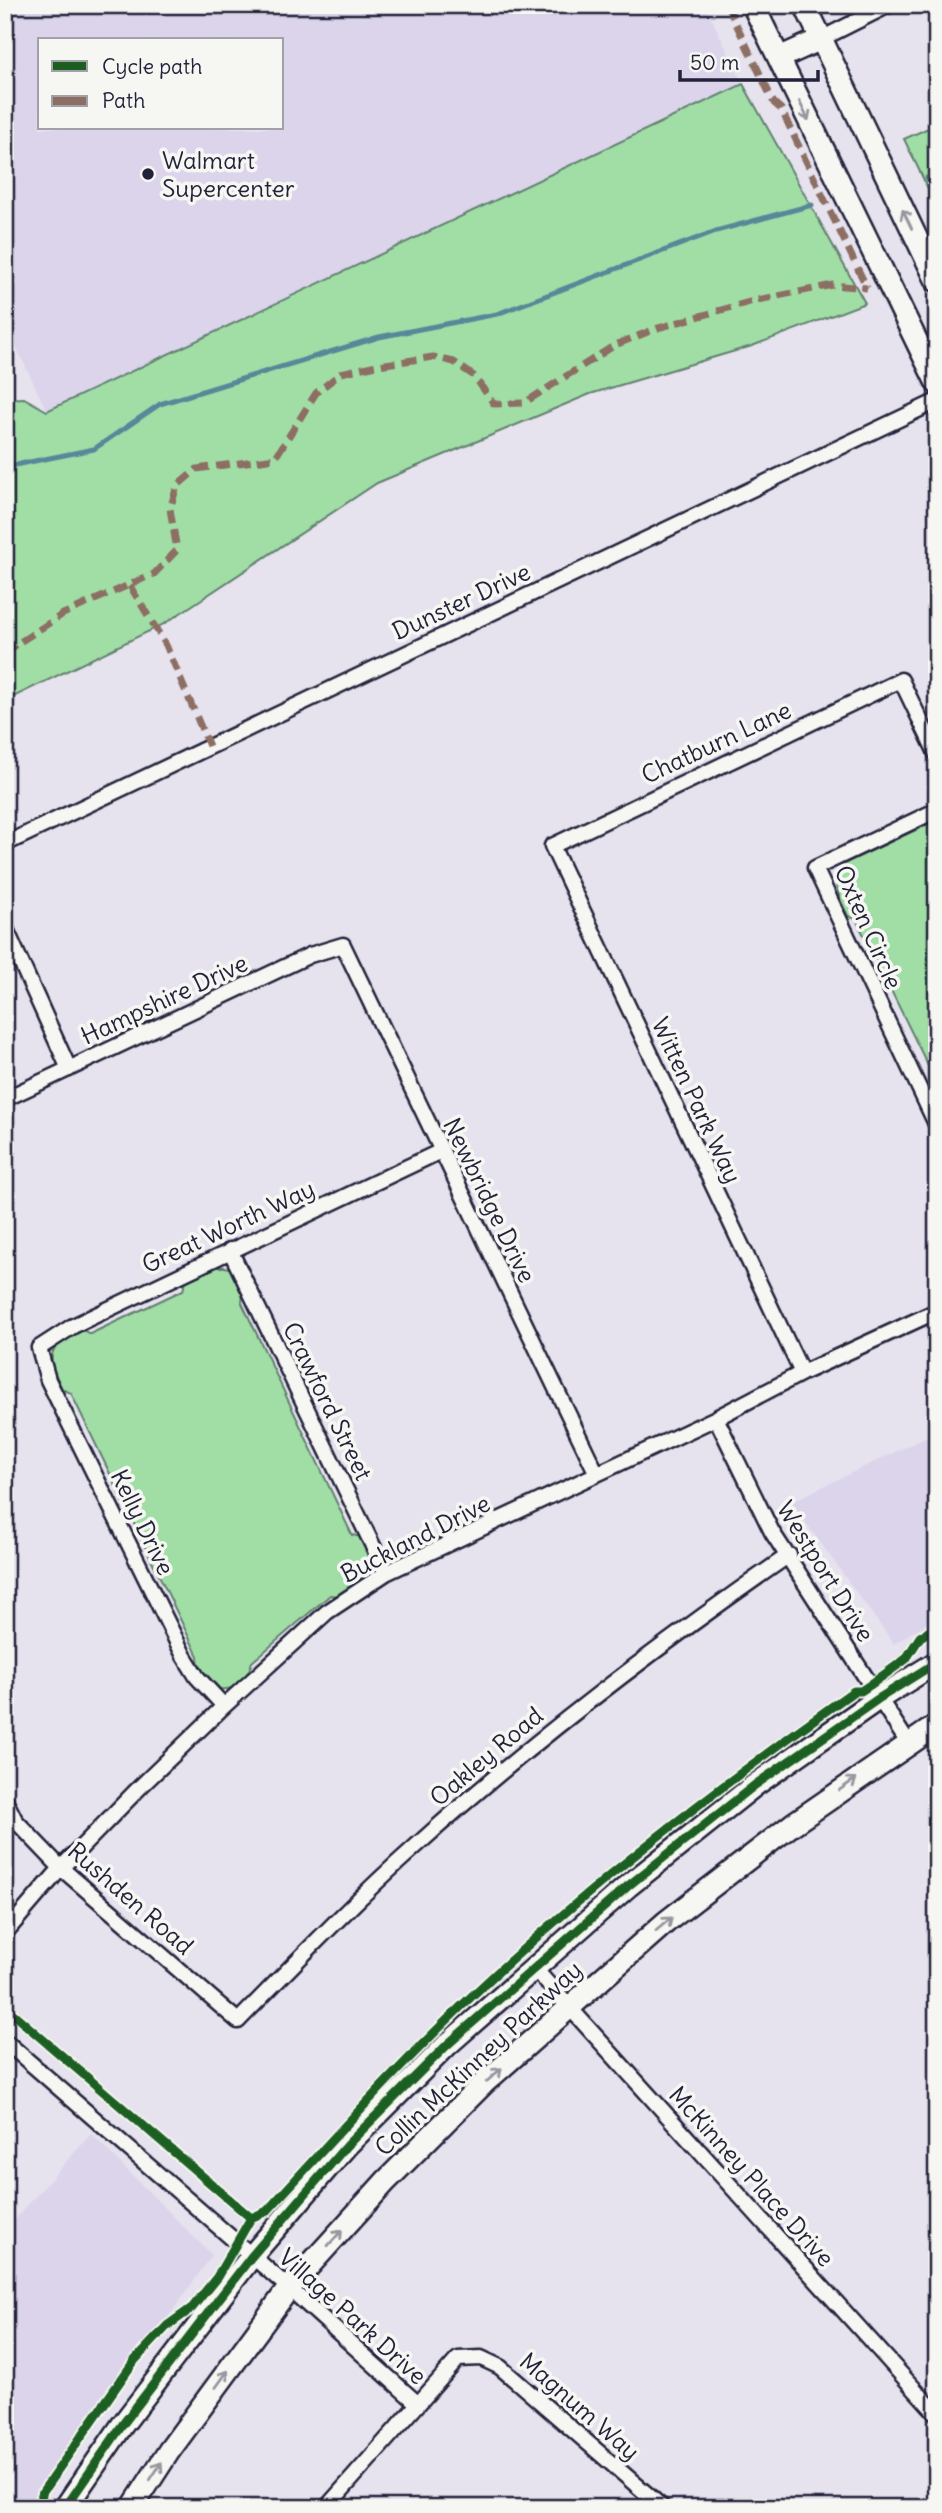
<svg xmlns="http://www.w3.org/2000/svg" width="942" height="2513" font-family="Delius,sans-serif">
<rect width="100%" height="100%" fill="#e6e2ee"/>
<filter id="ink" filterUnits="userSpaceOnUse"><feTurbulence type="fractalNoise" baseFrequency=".0143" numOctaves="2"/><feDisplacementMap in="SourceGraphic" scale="14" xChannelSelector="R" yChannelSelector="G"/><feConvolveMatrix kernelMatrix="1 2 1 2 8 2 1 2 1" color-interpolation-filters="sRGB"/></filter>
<g filter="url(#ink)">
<path fill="#dbd4eb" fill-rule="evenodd" d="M5,5H705L743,84L47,411L5,323ZM40,40H282V128H40Z
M937,1432V1616L894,1644L791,1502Z
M91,2134L212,2255L33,2508H5V2231Z"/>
<path fill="#a1dea6" stroke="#628070" stroke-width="2" d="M743,84L865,303L752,346L590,394L377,483L164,624L5,701V399L24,398L47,411Z
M937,124V207L904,139Z
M937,820V1100L932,1090L937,1084L856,919L848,916C839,897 827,878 848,862Z
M217,1267H225L232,1269L243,1290L242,1303L352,1535L362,1537L374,1563L370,1577L339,1596L330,1595L252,1662C247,1678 239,1691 220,1689L199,1667L198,1656L71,1393L62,1389C45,1352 47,1348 83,1330L90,1334L183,1290L186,1281Z"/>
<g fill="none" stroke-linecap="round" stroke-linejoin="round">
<path stroke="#588799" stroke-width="5" d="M927,178L937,175
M5,467L94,449L160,404L379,337L497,314L716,231L812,205"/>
<defs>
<path id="street" d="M821,39L889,5
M937,810L815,868L937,1126
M5,844L937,401
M5,927L69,1069
M5,1099L310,955L343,945L597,1474
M230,1250L386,1573
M802,1373L552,846L901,680L937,755
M716,1418L772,1532L908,1743
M224,1706L197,1677L184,1656L48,1380L39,1348L73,1326L441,1151
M5,1800L15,1820L61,1868L238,2021C296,1962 354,1901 416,1846C533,1740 659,1645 789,1555
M5,1933L61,1868L141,1786L224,1706L327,1612L386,1573L716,1418L802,1373L937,1311
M533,1967L937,2414
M5,2041L289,2288L418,2404
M326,2508L458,2359L481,2358L500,2367L663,2508"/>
<path id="secondary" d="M753,5L937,383
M805,5L937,281
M779,58L821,39
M65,2508L123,2424L251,2257L347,2145L447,2045L628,1886L755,1785L878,1699L937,1662
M132,2508L169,2451L289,2288L386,2181L484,2083L666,1922L793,1824L937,1725"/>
</defs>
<use href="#street" stroke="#22223b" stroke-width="19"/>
<use href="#secondary" stroke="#22223b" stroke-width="26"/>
<use href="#street" stroke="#f6f6f2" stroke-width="14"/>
<use href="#secondary" stroke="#f6f6f2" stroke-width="21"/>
<path stroke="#8d6e63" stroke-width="7" stroke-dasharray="14 7" stroke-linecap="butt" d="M727,5L774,103L781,109L867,288
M130,586L166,645L209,746
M5,655L17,644L63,614L154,574L177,550L170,509L177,486L197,469L275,458L316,393L341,373L372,366L433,357L454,362L474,376L494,404L524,403L615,345L658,328L753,301L833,285L867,288"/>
<defs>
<path id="cycleway" d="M5,2007L251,2218
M38,2508L43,2491L135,2360L167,2326L192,2308L217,2277L251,2218L267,2211C334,2138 400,2064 472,1996C591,1884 721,1785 854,1691H861L870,1685L906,1659L920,1637L937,1627
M65,2508L123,2424L251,2257L347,2145L447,2045L628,1886L755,1785L878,1699L937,1662"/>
</defs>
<use href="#cycleway" stroke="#f6f6f2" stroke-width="13"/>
<use href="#cycleway" stroke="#1b5e20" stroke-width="9"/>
</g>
<defs><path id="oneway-shaft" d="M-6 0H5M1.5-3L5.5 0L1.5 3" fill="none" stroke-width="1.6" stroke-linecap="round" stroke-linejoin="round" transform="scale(1.75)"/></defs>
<g stroke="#9797a0">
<use href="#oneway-shaft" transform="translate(804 111) rotate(64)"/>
<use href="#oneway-shaft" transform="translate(907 219) rotate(-116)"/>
<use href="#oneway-shaft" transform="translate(848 1784) rotate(-35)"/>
<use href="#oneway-shaft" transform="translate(664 1924) rotate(-40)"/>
<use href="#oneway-shaft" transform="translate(494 2075) rotate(-42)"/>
<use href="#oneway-shaft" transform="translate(335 2238) rotate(-48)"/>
<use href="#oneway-shaft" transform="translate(222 2379) rotate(-54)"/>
<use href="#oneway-shaft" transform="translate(156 2471) rotate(-57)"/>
</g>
</g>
<circle fill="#22223b" stroke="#f6f6f2" stroke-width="2.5" cx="148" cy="174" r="7"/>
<g text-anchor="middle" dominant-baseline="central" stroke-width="7" stroke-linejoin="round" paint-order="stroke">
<g font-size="24" fill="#22223b" stroke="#f6f6f2" text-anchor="start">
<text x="162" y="160">Walmart<tspan x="162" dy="28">Supercenter</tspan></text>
</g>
<g font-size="24" fill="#22223b" stroke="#f6f6f2">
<text transform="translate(461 601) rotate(-25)">Dunster Drive</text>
<text transform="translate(716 742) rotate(-25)">Chatburn Lane</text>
<text transform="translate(869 927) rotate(66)">Oxten Circle</text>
<text transform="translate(164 999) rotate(-25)">Hampshire Drive</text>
<text transform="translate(697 1100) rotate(65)">Witten Park Way</text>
<text transform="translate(490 1200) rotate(64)">Newbridge Drive</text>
<text transform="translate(228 1226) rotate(-25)">Great Worth Way</text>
<text transform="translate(328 1401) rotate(64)">Crawford Street</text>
<text transform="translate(143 1522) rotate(64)">Kelly Drive</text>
<text transform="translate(415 1538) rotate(-27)">Buckland Drive</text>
<text transform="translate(826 1571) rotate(58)">Westport Drive</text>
<text transform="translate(486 1756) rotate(-40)">Oakley Road</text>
<text transform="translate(131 1898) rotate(41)">Rushden Road</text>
<text transform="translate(478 2058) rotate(-43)">Collin McKinney Parkway</text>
<text transform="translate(752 2176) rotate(48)">McKinney Place Drive</text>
<text transform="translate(353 2316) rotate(42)">Village Park Drive</text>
<text transform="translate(580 2406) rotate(41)">Magnum Way</text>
</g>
</g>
<rect width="942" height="2513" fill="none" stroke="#f6f6f2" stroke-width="28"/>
<rect x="14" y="14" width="914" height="2485" fill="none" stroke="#22223b" stroke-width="2.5" filter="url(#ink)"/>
<rect x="38" y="38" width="245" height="91" fill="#f6f6f2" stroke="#a1a1a9" stroke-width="2"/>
<rect x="52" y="61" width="35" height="10" fill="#1b5e20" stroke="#a1a1a9" stroke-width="2"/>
<text x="102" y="74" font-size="21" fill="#22223b">Cycle path</text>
<rect x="52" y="96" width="35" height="10" fill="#8d6e63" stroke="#a1a1a9" stroke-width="2"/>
<text x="102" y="108" font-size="21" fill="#22223b">Path</text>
<path d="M680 70v10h138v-10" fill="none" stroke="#22223b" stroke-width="3.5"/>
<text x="690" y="70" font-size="21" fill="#22223b" stroke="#f6f6f2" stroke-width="5" paint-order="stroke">50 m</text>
</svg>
